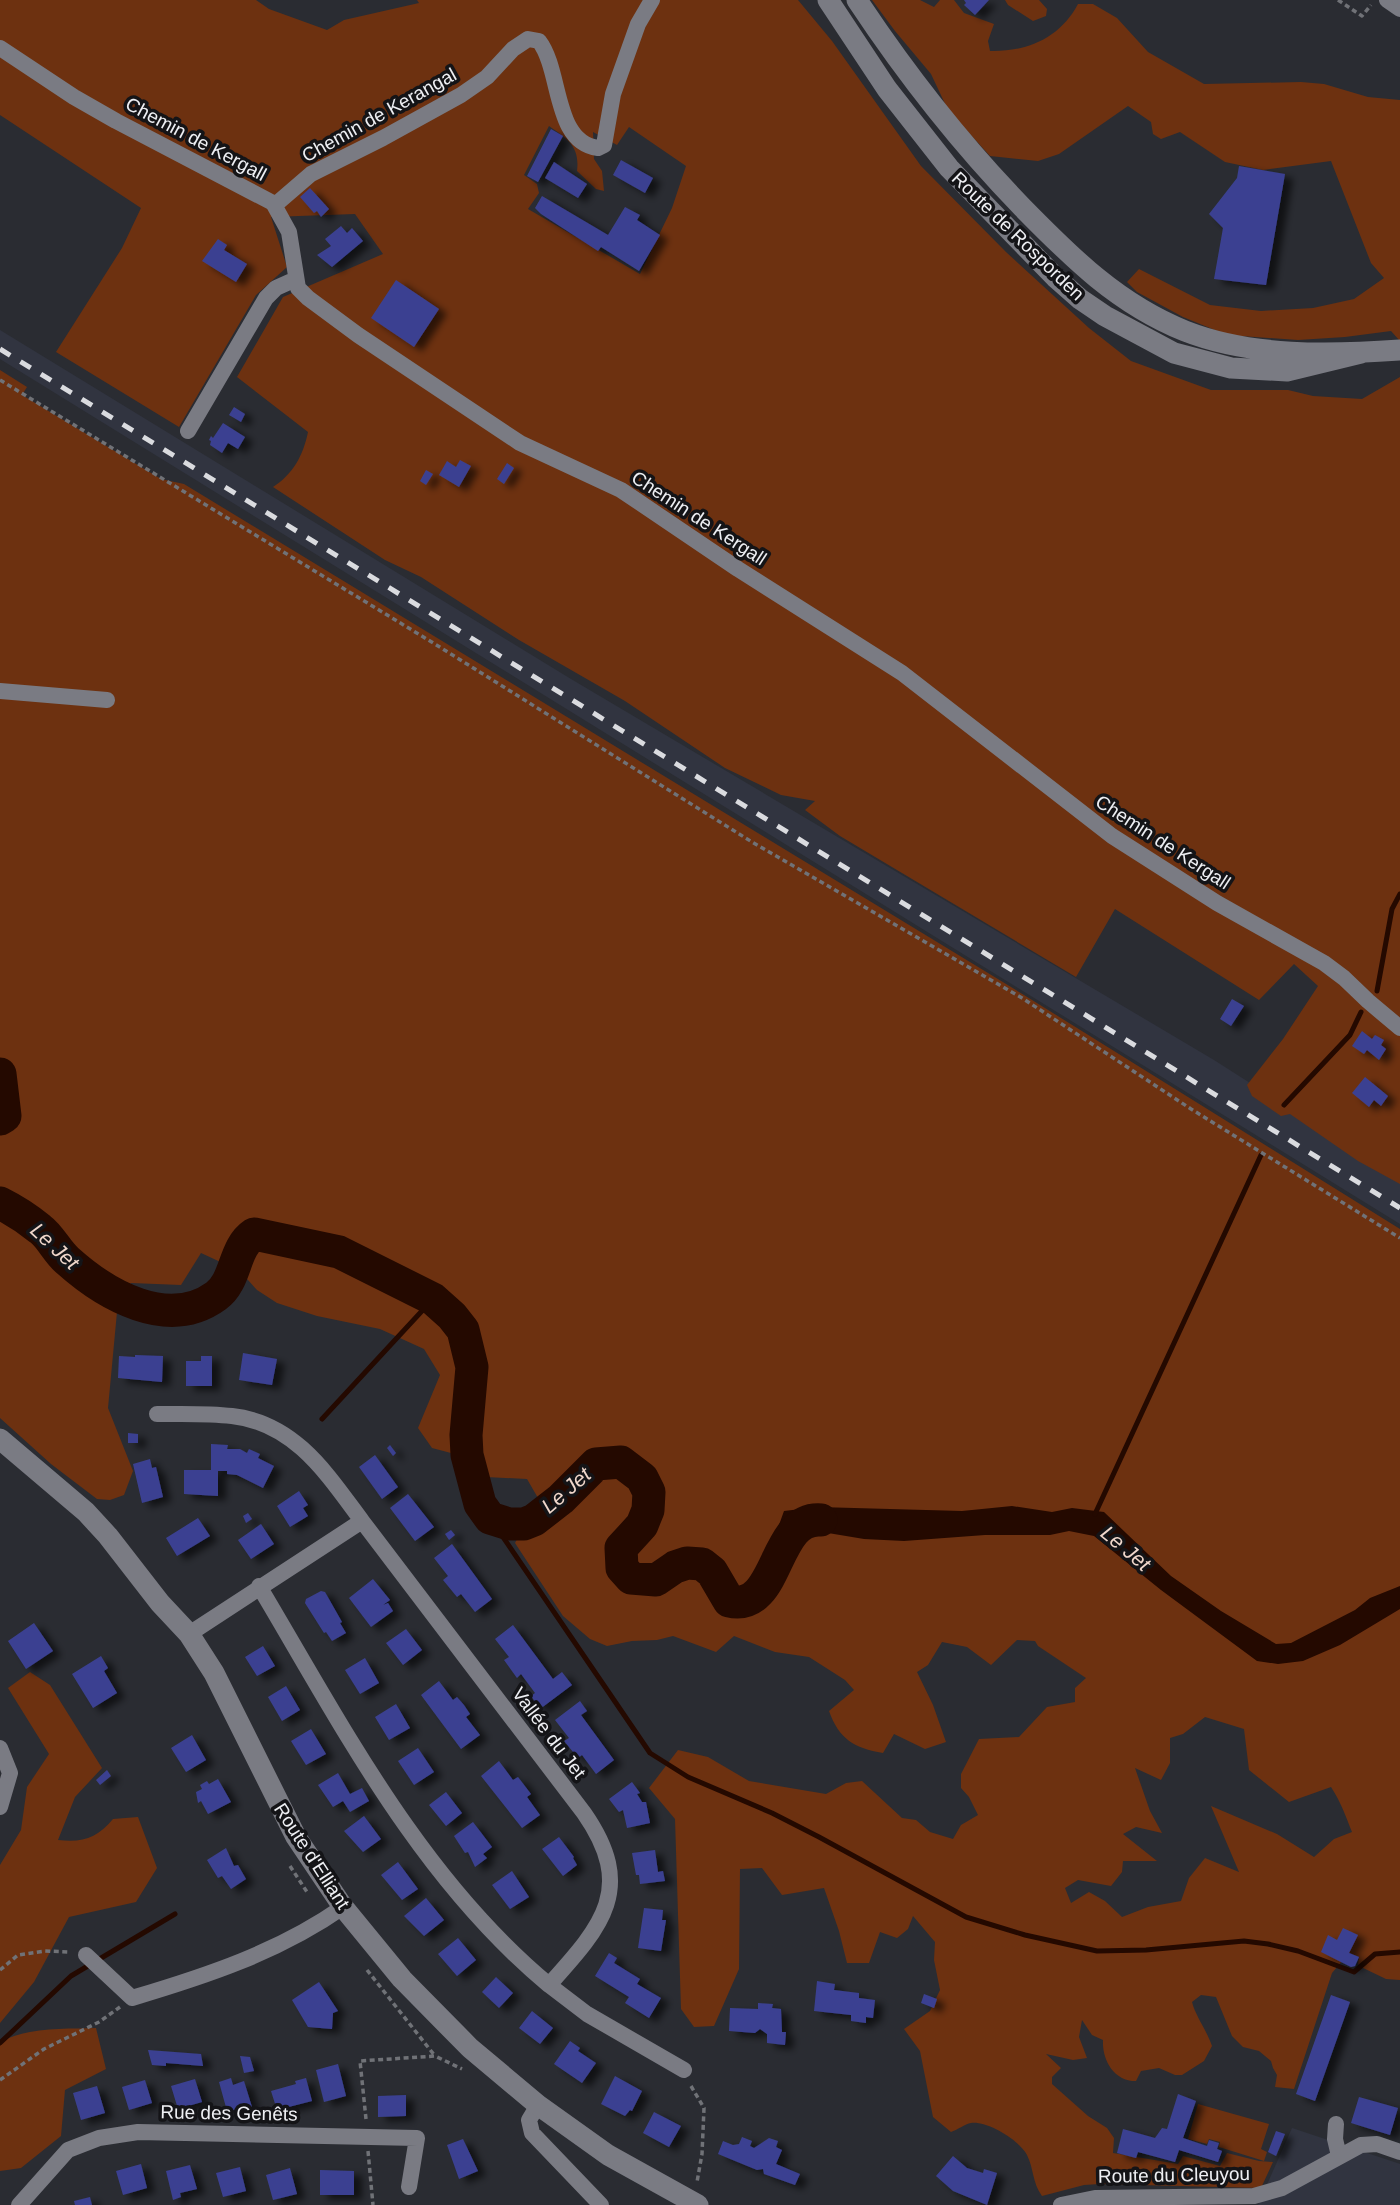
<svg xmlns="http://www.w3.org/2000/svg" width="1400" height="2205" font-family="Helvetica,sans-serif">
<defs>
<filter id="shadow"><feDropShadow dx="8" dy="4.5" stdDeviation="3.5" flood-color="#0009"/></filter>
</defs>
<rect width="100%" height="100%" fill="#2a2c32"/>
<path fill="#313440" d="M0,330L571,679L1214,1060L1393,1174L1400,1163V1224L0,359Z
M1292,2128L1400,2164V2205H1251H1258Z"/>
<path fill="#6d3110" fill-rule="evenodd" d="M0,0H256L269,9L327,30L344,20L419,3L417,0H798L832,41L921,166L1006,252L1089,328L1131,361L1211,390H1288L1313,396L1362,399L1400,377V1184L1358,1161L1290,1114L1281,1116L1252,1096L1247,1085L1283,1039L1318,986L1294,964L1259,1000L1115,909L1076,977L840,836L805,810L815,801L781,795L725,768L625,701L519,640L421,577L385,560L273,487C293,474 303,456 308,432L237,377L283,297L383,254L355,214L271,217L287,267L256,295L179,427L56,352L122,248L141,208L0,115ZM549,126C568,139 580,147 577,171L596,189L604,191L602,171L594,159L593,132L617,145L629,127L686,166L672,208L640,274L528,209L539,193L537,184L524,175Z
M872,0H920L934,7L940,0H954L964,13L994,24L988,41L990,51C1027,52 1060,38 1078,4H1093L1117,18L1148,52L1204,84L1301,82L1324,84L1368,97L1400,100V341L1391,331L1345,337L1298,340L1227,335L1183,317L1137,292L1127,282L1139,269L1210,305L1261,311L1313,308L1354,299L1384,278L1371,263L1331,161L1263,170L1225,162L1180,132L1161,139L1153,134L1151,122L1128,106L1059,154L1038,161L990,156L948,110L931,74L895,31Z
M1005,0H1039L1047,9L1046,16L1033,21L1008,5Z
M0,370L27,387L22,395L161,479L184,484L1024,995L1400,1229V1980L1386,1979L1361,1967L1358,1964L1359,1957L1349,1953L1332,1973L1294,2089L1275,2087L1277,2075L1273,2068L1271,2061L1259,2051L1243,2047L1232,2036L1216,1997L1201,1995L1192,2002C1196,2017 1206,2029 1212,2046L1204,2061L1182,2075H1175L1159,2068L1141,2071L1136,2081C1113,2081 1102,2059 1103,2040L1092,2035L1082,2020L1079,2037L1087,2058L1073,2060L1046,2054L1061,2068L1052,2077V2084L1088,2116L1107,2128L1114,2138L1113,2153L1178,2164L1183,2156L1220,2166L1227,2153L1259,2161L1273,2162L1261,2188L1100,2184L1084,2185L1042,2196C1032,2182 1034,2169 1027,2155C1019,2140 988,2121 971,2123C965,2124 957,2130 951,2132L933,2117L920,2051L904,2029L930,2011L940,1990L934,1960L935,1942L913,1916L908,1929L897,1938L880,1932L869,1963H847L839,1931L824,1888L782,1895L762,1868L740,1869L739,1969L714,2026L694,2027L681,2009L675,1819L649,1788L678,1750L708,1757L749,1781L826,1794L846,1783L862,1781L902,1818L916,1820L930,1832L953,1839L961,1825L978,1815L969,1797L961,1788V1774L979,1739L1019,1737L1047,1707L1075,1702V1688L1086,1678L1038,1646L1035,1641L1017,1640L991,1665L967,1647L942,1642L928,1665L917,1672L933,1705L946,1742L925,1749L894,1734L883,1753C854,1748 839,1739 829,1711L854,1690L845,1680L809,1657L775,1652L734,1636L716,1652L673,1636L657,1640L632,1641L607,1646L590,1639L563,1616L515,1543L538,1498L527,1479L486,1477L485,1462L432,1448L418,1428L440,1375L424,1349L380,1329L317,1316L277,1303L257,1290L240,1271L201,1253L181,1285L131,1283L117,1312L108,1408L133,1471L124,1495L110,1500L97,1499L51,1464L0,1418ZM1205,1717L1244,1729L1249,1770L1289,1802L1331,1787C1341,1802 1346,1817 1352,1832L1334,1839L1314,1857L1277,1834L1211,1806L1239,1872L1205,1858L1189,1878L1181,1901L1148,1907L1122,1917L1105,1901L1089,1892L1071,1903L1065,1888L1078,1880L1111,1886L1122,1872L1123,1861H1157L1123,1834L1136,1827L1162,1833L1150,1811L1135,1768L1161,1780L1170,1763V1738L1183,1734Z
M30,1672L50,1685L102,1768L75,1797L58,1840C83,1843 97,1838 113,1819L138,1817L157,1868L136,1902L69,1917L34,1982L0,2023V1865L21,1830L27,1787L49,1754L8,1688Z
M96,2028L106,2069L65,2090L61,2136L21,2168L0,2171V2042C27,2027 66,2029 96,2028Z
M1198,2104L1269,2124L1261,2149L1267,2152L1264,2161L1219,2147L1220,2142L1209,2139L1207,2144L1188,2139Z"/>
<path fill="#240900" d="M1012,1506L1052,1512L1072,1508L1104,1512L1171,1576L1221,1611L1276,1644L1291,1643L1355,1610L1370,1598L1400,1586V1609L1340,1645L1303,1661L1278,1664L1257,1661L1161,1590L1094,1536L1069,1531L1050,1535H985L904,1541L864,1539L822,1532L801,1539L794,1549L775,1536L784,1511L818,1507L962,1511Z"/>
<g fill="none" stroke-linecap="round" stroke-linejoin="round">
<path stroke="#240900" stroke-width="5" d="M1377,991L1392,909L1400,894
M1284,1105L1350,1035L1361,1012
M322,1419L433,1299
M1095,1514L1261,1155
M490,1518L650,1753L688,1777L772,1813L819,1837L966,1917L1025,1935L1097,1951L1146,1950L1244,1941L1268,1944L1298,1951L1354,1972L1375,1954L1400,1952
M0,2043L71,1976L175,1914"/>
<path stroke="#240900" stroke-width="33" d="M0,1074L5,1116L0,1119
M0,1203C14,1210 28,1219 40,1229C51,1237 57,1252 68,1261C106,1295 168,1331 216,1296C237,1281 233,1248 254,1234L339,1252L433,1299L452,1316L463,1330L472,1367L466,1435L467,1455L480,1504L490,1518L509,1524H524L534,1520L561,1499L596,1464L621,1462L642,1478L649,1492L648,1510L642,1525L621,1548L622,1568L631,1578L656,1580L675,1567L687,1563L702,1564L712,1572L729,1601C780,1613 772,1516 821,1520"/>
</g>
<path fill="#3b4191" filter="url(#shadow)" d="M964,0H989L975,15L964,5L966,3Z
M551,129L563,136L538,182L527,176Z
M621,160L653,178L645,193L613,175Z
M554,162L587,184L578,198L545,178Z
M1239,166L1285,174L1266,285L1214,279L1223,228L1209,214L1237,178Z
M310,188L329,209L321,217L317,211L314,213L300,197Z
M542,196L608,235L625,207L640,215L637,220L660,235L639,271L601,247L598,251L541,214L535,208Z
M341,226L347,233L352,228L363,241L332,267L317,255L331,246L325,239Z
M218,239L227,245L224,250L247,264L236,282L202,261Z
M396,280L439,309L414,347L371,318Z
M234,407L245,414L241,422L229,415Z
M223,423L245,437L238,449L228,443L222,453L210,445L211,441L209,440L211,436L213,438Z
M460,460L471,466L459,487L439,475L447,461L456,467Z
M507,463L514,468L504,484L497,479Z
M426,470L433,474L426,485L420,481Z
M1232,999L1244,1006L1231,1026L1220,1019Z
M1362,1031L1372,1039L1375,1035L1384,1040L1381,1045L1386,1049L1379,1060L1367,1050L1364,1054L1352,1046Z
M1365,1077L1388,1096L1381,1106L1374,1100L1369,1107L1352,1093Z
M243,1353L277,1359L272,1385L239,1380Z
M135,1355L163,1356L162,1382L118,1378L119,1356L135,1357Z
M201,1356H212V1386H186V1361H201Z
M128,1433L138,1434V1443H128Z
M211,1444L228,1445L227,1449H240L247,1453L249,1449L260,1454L258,1458L274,1466L263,1488L237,1475L227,1474V1471H218V1496L184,1494V1470H211Z
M390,1445L396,1453L393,1456L387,1448Z
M375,1455L398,1487L382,1499L359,1467Z
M150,1459L152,1468L156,1467L163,1497L142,1503L133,1464Z
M299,1491L308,1505L303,1508L308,1516L290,1527L277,1506Z
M408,1494L434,1527L415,1541L390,1508Z
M248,1513L252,1519L246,1523L243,1516Z
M198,1518L210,1536L177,1556L166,1538Z
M261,1524L274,1544L251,1559L238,1540Z
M451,1530L455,1535L449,1540L445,1534Z
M452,1544L492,1599L475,1612L461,1594L457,1597L443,1580L448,1576L434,1558Z
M373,1579L390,1600L383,1605L388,1603L393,1611L371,1627L349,1598Z
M321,1591L325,1592L342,1622L340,1623L346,1633L332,1641L326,1632L324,1633L305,1603L306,1599Z
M34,1623L53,1651L26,1669L8,1641Z
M513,1625L553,1679L562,1672L572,1685L540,1709L531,1696L535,1693L521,1674L517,1678L504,1660L509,1657L495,1639Z
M406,1629L422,1650L403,1665L386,1643Z
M263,1646L275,1666L257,1676L245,1657Z
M101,1656L108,1668L104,1671L117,1693L93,1708L72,1674Z
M365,1658L379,1683L360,1694L345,1670Z
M439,1681L453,1700L457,1697L464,1705L470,1714L466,1717L480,1735L461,1749L421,1695Z
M286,1686L300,1710L282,1721L268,1697Z
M580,1701L587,1711L581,1715L614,1760L596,1774L582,1755L578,1758L564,1741L569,1738L555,1720Z
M396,1704L410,1728L389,1740L375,1717Z
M311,1729L326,1754L306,1765L291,1741Z
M192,1735L206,1760L186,1772L171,1748Z
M418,1748L434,1772L414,1785L398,1761Z
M499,1761L513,1780L518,1777L531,1794L527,1797L540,1815L522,1828L481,1776Z
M107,1770L111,1776L100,1785L96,1780Z
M338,1773L350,1794L362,1788L369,1801L350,1812L343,1801L333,1807L318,1785Z
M218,1779L231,1802L208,1814L201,1801L198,1803L196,1792L202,1789L200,1785L207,1781L209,1784Z
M632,1782L640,1793L637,1794L642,1802H646L650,1823L627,1828L623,1810L619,1812L609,1799Z
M446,1792L462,1813L446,1826L429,1805Z
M364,1816L381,1839L363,1852L344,1831Z
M473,1822L492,1847L483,1854L487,1858L475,1867L468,1852L465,1853L454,1836Z
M559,1837L574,1857L573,1858L577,1865L563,1876L542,1849Z
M226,1848L234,1866L238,1865L246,1879L231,1889L222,1876L218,1878L207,1860Z
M655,1850L658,1872L663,1871L665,1881L640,1884L639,1875H636L632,1853Z
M398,1862L418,1889L402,1900L381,1875Z
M512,1871L529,1897L510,1909L492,1885Z
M426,1898L444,1920L424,1936L404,1916Z
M644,1908L663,1910L662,1920H666L661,1951L638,1948Z
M1343,1928L1358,1935L1349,1953L1359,1957L1355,1966L1351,1967L1321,1952L1328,1935L1337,1940Z
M458,1938L476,1960L457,1976L438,1954Z
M609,1953L617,1958L614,1963L640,1979L637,1984L661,1998L649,2018L625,2003L629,1997L595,1976Z
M496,1977L513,1993L499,2008L482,1992Z
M817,1981L835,1984L834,1990L859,1993V1998L875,2000L873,2018L866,2017V2023L851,2021V2015L814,2011Z
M319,1982L338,2011L333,2013L332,2029L308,2027L292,2000Z
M924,1994L937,1999L934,2008L921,2003Z
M1331,1995L1350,2002L1315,2101L1296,2094Z
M758,2003L773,2004L772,2008L781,2009L782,2032H786L785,2045L767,2043V2034L760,2029L755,2033L729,2031L730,2008L758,2009Z
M532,2011L553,2028L540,2044L519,2028Z
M570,2041L580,2048L578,2051L596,2063L582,2083L554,2064Z
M148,2050L201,2054L203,2066L166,2063V2066L152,2065Z
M240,2056L250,2057L254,2071L244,2073Z
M338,2064L346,2096L324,2102L316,2070Z
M615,2076L642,2091L632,2111L630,2110L625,2116L601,2104Z
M231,2078L233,2085L244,2081L252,2107L227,2111L219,2082Z
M306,2078L312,2101L277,2110L271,2091L296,2084L295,2081Z
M195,2079L202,2102L178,2109L171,2086Z
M145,2080L152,2103L129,2110L122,2087Z
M97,2086L105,2113L81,2120L73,2093Z
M1178,2094L1196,2101L1183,2138L1207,2146L1209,2140L1219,2143L1217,2149L1222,2151L1218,2162L1179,2150L1175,2162L1138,2152L1136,2158L1117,2153L1123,2129L1155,2138L1162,2128L1167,2129Z
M406,2095V2116L378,2117V2096Z
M1359,2097L1398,2108L1390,2135L1351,2123Z
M654,2112L681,2126L669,2147L643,2133Z
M1276,2131L1285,2134L1276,2156L1268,2152Z
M742,2137L752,2141L750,2146L754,2148L769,2138L778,2141L776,2147L782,2150L776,2164L800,2174L795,2185L764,2174L763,2169L757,2170L718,2154L723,2141L733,2145L739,2144Z
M463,2139L478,2171L459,2179L447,2145Z
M953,2156L967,2168L983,2173L984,2169L997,2173L987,2205L953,2191L936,2176Z
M141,2164L147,2188L123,2195L116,2171Z
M190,2165L197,2189L180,2193L181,2197L173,2200L166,2171Z
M240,2167L246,2191L223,2197L216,2173Z
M290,2168L297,2194L273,2200L266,2175Z
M320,2170L354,2171V2195H320Z
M90,2197L92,2205H75L74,2201Z"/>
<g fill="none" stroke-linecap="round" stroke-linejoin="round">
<path stroke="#707277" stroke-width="3.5" stroke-dasharray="5 3.5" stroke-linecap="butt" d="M1338,0L1362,16L1371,5
M0,380L430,641L752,842L1022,998L1191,1109L1400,1238
M290,1866L307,1892
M0,1970L18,1955L45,1951L69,1952
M367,1970L435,2056
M0,2080L44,2049L99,2022L120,2007
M691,2086L704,2108L702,2154L697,2182
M366,2119L360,2061L435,2056L462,2069
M368,2151L373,2205"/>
<path stroke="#7a7b83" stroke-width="16" d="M1387,0L1400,9
M0,48L74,97L116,121L273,203L289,232L298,288L308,298L358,335L520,443L621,490L738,569L902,673L1112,836L1217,903L1324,963L1344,978L1368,1001L1400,1028
M275,205L311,174L383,138L461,95L487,77L513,49L528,39L539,41C562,71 553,142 598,148L604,145L613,94L638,24L652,0
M188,431L266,298L276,288L296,279
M0,691L107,700
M157,1414C182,1414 207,1413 232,1416C295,1423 327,1474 362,1521
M189,1634L362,1521L584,1813C637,1889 601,1927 549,1985C420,1878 343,1727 259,1586
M0,1748L10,1773L0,1807
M86,1955L132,1998C206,1976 279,1952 343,1907
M549,1985L587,2014L684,2070
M538,2105L529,2120L532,2133L601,2205
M1336,2124L1335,2139L1339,2156
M19,2205L68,2150L99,2138L138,2132L417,2138L409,2187
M1061,2205L1095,2198L1254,2196L1282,2188L1361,2145L1377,2144L1400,2152"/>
<path stroke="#7a7b83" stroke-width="21" d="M828,0L887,89L949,168L1055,277L1080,299L1105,316L1174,353L1231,368L1287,371L1361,353
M857,0C906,74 960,143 1022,207C1072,258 1118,304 1185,331C1251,357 1330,355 1400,350
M0,1439L86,1512L108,1536L160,1603L189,1634L214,1673L296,1837L343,1907L402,1979L470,2048L538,2105L608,2155L698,2205"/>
<path stroke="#dadbdf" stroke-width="5" stroke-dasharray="12 12" stroke-linecap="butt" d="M0,349L1400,1208"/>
</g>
<g text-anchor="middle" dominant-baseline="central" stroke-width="7" stroke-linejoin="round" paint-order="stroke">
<g font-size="19" fill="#eeeff3" stroke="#141417">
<text transform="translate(379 115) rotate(-29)">Chemin de Kerangal</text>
<text transform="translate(196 139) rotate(28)">Chemin de Kergall</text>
<text transform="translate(1018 236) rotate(44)">Route de Rosporden</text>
<text transform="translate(699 518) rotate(33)">Chemin de Kergall</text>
<text transform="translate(1163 842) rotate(33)">Chemin de Kergall</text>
<text transform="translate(549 1733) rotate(53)">Vallée du Jet</text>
<text transform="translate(312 1856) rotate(57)">Route d'Elliant</text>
<text transform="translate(229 2113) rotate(1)">Rue des Genêts</text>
<text transform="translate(1174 2175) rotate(-1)">Route du Cleuyou</text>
</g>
<g font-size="21" font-style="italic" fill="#f0d7cb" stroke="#141417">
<text transform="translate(55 1246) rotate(43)">Le Jet</text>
<text transform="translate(566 1490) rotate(-41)">Le Jet</text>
<text transform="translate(1126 1548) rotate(40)">Le Jet</text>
</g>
</g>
</svg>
